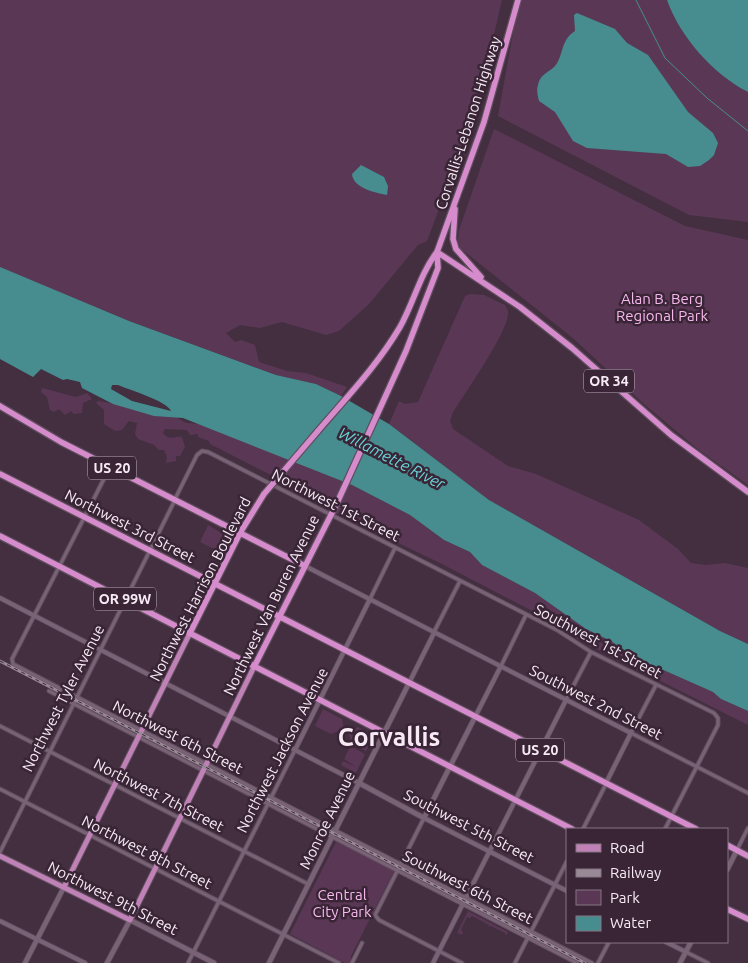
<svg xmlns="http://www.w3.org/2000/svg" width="748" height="963" font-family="Ubuntu,sans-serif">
<rect width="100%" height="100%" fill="#432f40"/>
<path fill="#5a3855" d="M0,0H502C484,81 457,163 427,241L418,245L369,304L339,331L326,335L282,322L260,328L240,325L226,333L235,342L241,340L255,345L259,362L287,371L306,373L347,387L341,396L316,384L276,375L129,321L0,268Z
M519,0H667C680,37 713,74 748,92V222L689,215L498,116Z
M494,129L685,226L748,240V485L699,450L644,404L574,339L460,248L458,240L459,230Z
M470,294L484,295L505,305C506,307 508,309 508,312C510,329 464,395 453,412L450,421L453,429L508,466L536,474L639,520L678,549L691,563L705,565L725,563L748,568V644L720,631L489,500L389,424L399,401L405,404L418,402L465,296Z
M42,388L76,397L87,393L92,399L83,403L82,413L74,414L71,411L65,415L59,409L54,412L50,410L47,397L41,392Z
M98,401L169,413L186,423L201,424L352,485L410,515L444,540L470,552L482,565L535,593L586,629L611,641L634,657L713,692L721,699L748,711V725L579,640L563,627L442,564L334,512L322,501L210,444L209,441L198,437V434L190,435L187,430L165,429L163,433C169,441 174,436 182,437L185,447L180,456H176V461L166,463L167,457L164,450H159L154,445L138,439L135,434L137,423L129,421L122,430L115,431L104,424V410L96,403Z
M208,525L228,537L222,553L200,542Z
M323,709L342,719L344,729L331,734L315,726Z
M358,727L375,736L366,751L352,744L348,731Z
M350,746L365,754L356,773L341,765L343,761L356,767L344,759Z
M336,842L387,865L394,871L351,956V963H345L290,934Z
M468,911L508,932L506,936L505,933L491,926L488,927L489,925L472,916L470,918L467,917L461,930L463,932L462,935L457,933Z"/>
<path fill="#478d90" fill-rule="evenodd" d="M667,0H748V92C713,74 680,37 667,0Z
M577,13L615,29L627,43L648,55L688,112L713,133L718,143L714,155L709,160L700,166L688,167L666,154L587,148L573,141L555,112L539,101C538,96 536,90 538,85C540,75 547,73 553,68C564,59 559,41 575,31L574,15Z
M361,165L384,177L388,186L387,195C376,193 353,188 352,174Z
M0,267L129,321L276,375L316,384L341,396L389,424L489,500L720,631L748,644V711L721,699L713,692L634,657L611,641L586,629L535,593L482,565L470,552L444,540L410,515L352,485L183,418L154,416L113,404L82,388L80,382L67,379L63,380L41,369L33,377L0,359ZM112,385H118C130,390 167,401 171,411L132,401L111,389Z"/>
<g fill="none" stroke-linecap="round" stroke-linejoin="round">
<path stroke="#478d90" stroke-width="1" d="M636,0L665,58L707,98L748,131"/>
<defs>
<path id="minor" d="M110,467L12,659L13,664L592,963
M175,499L197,455L202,451L208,452L557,630L591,652L714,713L718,718V725L665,829
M370,599L395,548
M434,632L460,581
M501,666L526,615
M656,685L631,733L748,793
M49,691L577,963
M566,700L591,652
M0,726L308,884
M0,789L339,963
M424,818L375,915L379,920L462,963
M583,829L606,784
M737,850L748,828
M0,852L174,502
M686,952L708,963
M188,963L295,750
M352,963L362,943
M515,963L567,861
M598,963L609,942"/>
<path id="tertiary" d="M305,566L631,733L606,783
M0,598L359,783
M409,683L434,633
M475,717L501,666
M295,750L370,599
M424,818L567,891
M0,921L85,963
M666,942L686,952
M433,963L566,700"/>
<path id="secondary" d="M359,783L424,818L475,717
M727,870L737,850
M25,963L64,887
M107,963L130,920L214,963
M269,963L409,683
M680,963L691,942"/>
<path id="primary" d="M0,856L130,920L254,667
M64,887L190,633"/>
<path id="trunk" d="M455,209L453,239L456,249L481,277
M437,252L520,307L572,348L671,435L748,492
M0,406L61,442L305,566
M317,432C346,398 377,366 400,327C414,302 420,274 437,252L484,122L518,0
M0,474L696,829
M0,536L572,829
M190,633L240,533L264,494
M254,667L337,503L406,351L438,268L437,252
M727,845L748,856
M727,909L748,919"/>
</defs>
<use href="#minor" stroke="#5f4e5d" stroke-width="5"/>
<use href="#tertiary" stroke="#5f4e5d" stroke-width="5.5"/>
<use href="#secondary" stroke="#5f4e5d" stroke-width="6"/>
<use href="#primary" stroke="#5f4e5d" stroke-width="7"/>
<use href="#trunk" stroke="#5f4e5d" stroke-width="8"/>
<use href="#minor" stroke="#796275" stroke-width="3"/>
<use href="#tertiary" stroke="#796275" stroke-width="4"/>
<use href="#secondary" stroke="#796275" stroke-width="4.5"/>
<use href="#primary" stroke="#bf81b6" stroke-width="5"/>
<use href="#trunk" stroke="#d68ccc" stroke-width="5.5"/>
<defs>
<path id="rail" d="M0,661L585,963"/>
</defs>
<use href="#rail" stroke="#998896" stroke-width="3"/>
<use href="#rail" stroke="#392536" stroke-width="1" stroke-dasharray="4" stroke-linecap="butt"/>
<defs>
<path id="trunk-bridge" d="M264,494L317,432"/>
</defs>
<use href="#trunk-bridge" stroke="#5f4e5d" stroke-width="8" stroke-linecap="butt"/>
<use href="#trunk-bridge" stroke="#d68ccc" stroke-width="5.5"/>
</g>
<g text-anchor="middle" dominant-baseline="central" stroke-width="5" stroke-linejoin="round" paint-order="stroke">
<g fill="#392536" stroke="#beafbc" stroke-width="1">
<rect x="584" y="369.5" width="50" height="23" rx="4"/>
<rect x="88" y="456.5" width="48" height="23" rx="4"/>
<rect x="94" y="587.5" width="62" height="23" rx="4"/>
<rect x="516" y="738.5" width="48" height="23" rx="4"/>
</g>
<g font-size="14" font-weight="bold" fill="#f7eaf5">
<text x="609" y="381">OR 34</text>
<text x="112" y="468">US 20</text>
<text x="125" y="599">OR 99W</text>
<text x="540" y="750">US 20</text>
</g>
<g font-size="15" fill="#f7eaf5" stroke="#392536">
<text transform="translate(468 123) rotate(-72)">Corvallis-Lebanon Highway</text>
<text transform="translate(336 505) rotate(27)">Northwest 1st Street</text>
<text transform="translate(130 526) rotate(27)">Northwest 3rd Street</text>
<text transform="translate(200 589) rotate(-63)">Northwest Harrison Boulevard</text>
<text transform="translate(271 605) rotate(-64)">Northwest Van Buren Avenue</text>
<text transform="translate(598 641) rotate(28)">Southwest 1st Street</text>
<text transform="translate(63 698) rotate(-63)">Northwest Tyler Avenue</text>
<text transform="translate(596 702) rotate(27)">Southwest 2nd Street</text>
<text transform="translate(178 737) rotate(27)">Northwest 6th Street</text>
<text transform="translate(282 750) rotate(-63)">Northwest Jackson Avenue</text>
<text transform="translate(159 795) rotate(27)">Northwest 7th Street</text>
<text transform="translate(327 820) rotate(-64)">Monroe Avenue</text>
<text transform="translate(469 826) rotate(27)">Southwest 5th Street</text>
<text transform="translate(147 852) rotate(27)">Northwest 8th Street</text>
<text transform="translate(468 887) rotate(27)">Southwest 6th Street</text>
<text transform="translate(113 898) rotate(27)">Northwest 9th Street</text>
</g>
<g font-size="15" fill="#f7b8ed" stroke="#392536">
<text x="662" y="298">Alan B. Berg<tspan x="662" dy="17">Regional Park</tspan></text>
<text x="342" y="894">Central<tspan x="342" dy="17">City Park</tspan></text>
</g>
<g font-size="16" font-style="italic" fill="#68d5d9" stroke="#392536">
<text transform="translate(392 458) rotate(27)">Willamette River</text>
</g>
<g font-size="25" font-weight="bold" fill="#f7eaf5" stroke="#392536">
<text x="389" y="737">Corvallis</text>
</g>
</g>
<rect x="566" y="828" width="162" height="115" fill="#392536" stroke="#857482"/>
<rect x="576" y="844" width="25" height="8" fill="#bf81b6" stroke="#857482"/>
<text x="610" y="853" font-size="15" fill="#f7eaf5">Road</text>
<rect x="576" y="869" width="25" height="8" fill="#998896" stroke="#857482"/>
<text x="610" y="878" font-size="15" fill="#f7eaf5">Railway</text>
<rect x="576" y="890" width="25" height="15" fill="#5a3855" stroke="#857482"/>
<text x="610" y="903" font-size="15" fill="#f7eaf5">Park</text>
<rect x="576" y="916" width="25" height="15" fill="#478d90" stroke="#857482"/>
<text x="610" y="928" font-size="15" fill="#f7eaf5">Water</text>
</svg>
